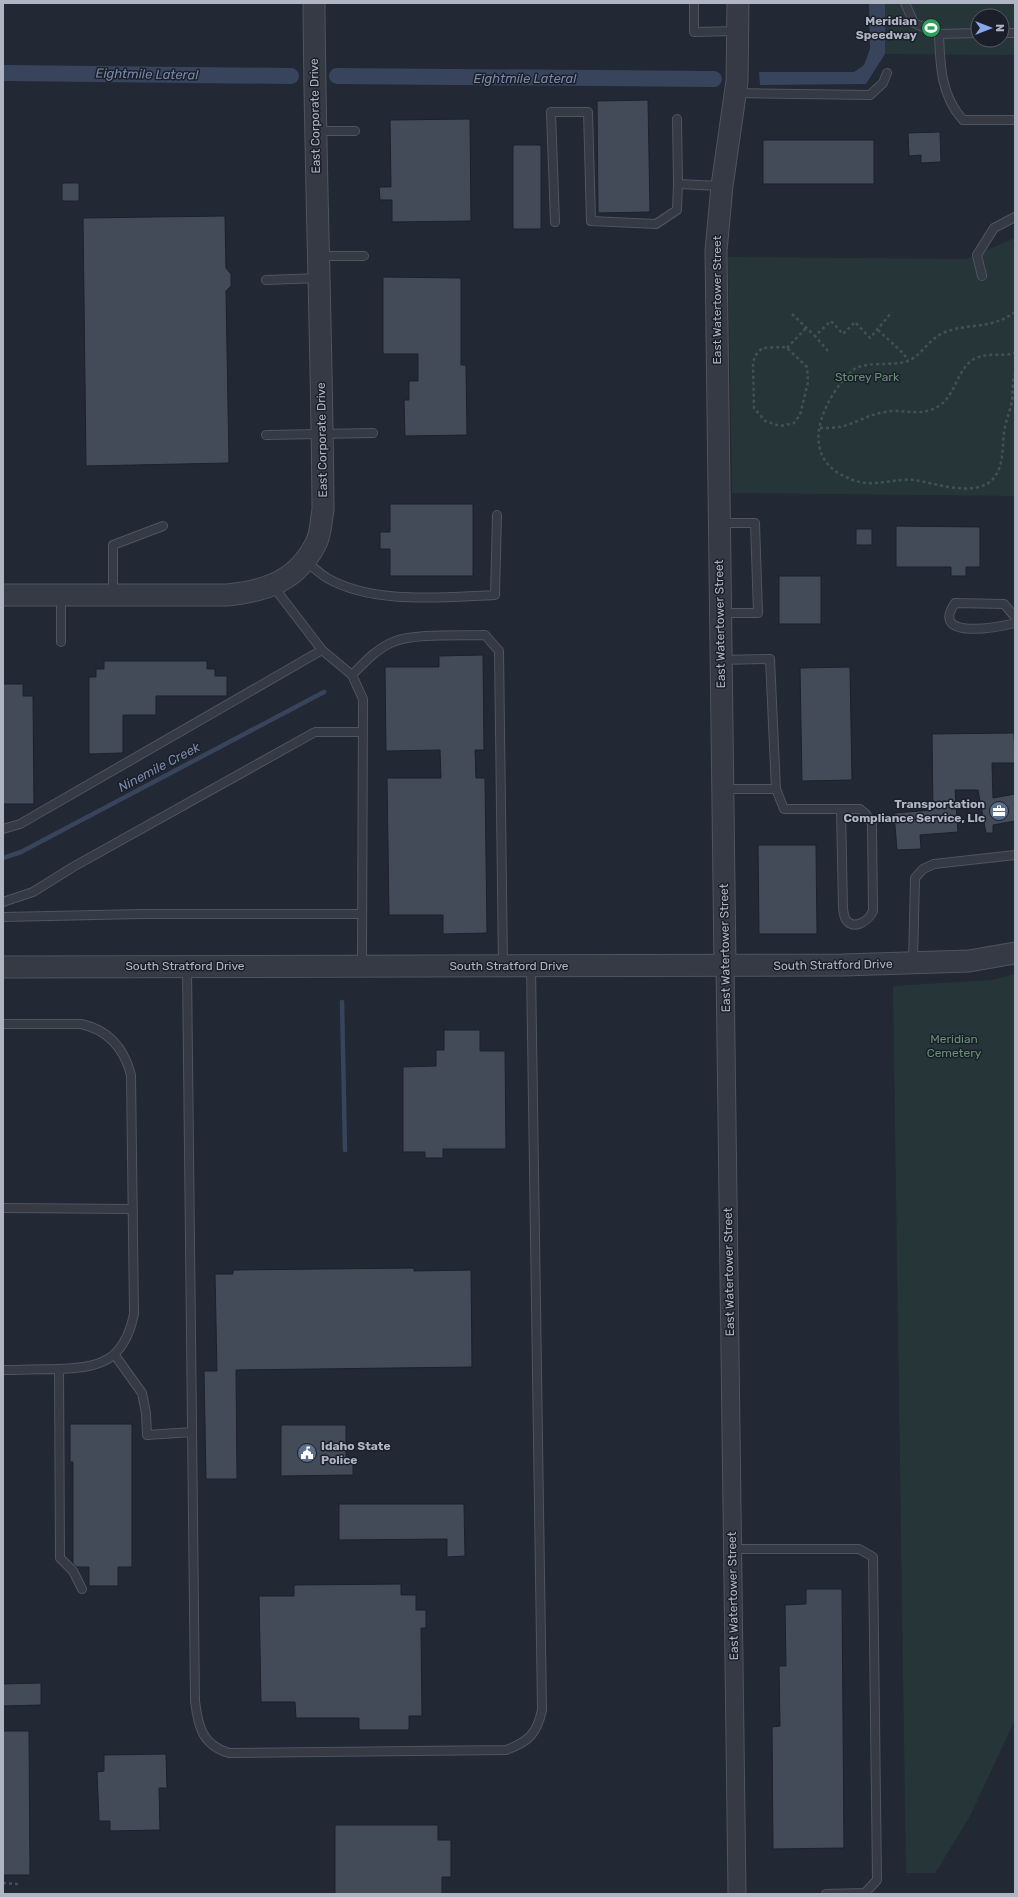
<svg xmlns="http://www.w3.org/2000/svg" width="1018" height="1897" font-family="Rubik,sans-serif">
<rect width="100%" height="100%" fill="#222834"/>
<path fill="#263638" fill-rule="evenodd" d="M885,3H1015V55L885,54ZM978,16H1002V40H978Z
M1015,238V496L732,493L728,257L966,259Z
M1015,974V1720L969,1818L935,1873H906L893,986L992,980Z"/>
<path fill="#38445c" d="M869,3H885V54L866,84L760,85L759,72H854L864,65L870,49Z"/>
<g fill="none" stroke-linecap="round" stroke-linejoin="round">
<path stroke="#38445c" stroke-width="4.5" d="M3,858L21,852L324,692
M342,1002L345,1150"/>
<path stroke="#38445c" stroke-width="16" d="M3,73L291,76
M337,76L714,79"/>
</g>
<path fill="#434b59" stroke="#1c212c" d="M648,100L650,212L598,213L597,101Z
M470,119L471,221L392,222V200H380L379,187H391L390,120Z
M940,132L941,162L921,163V155L909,156L908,133Z
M763,140H874V184H763Z
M513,145H541V229H513Z
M62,183H79V201H62Z
M225,216L226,268L231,274V286L226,291L229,463L86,466L83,218Z
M383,277L461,278V365H466L467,435L405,436L404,400H409V381H418V354H383Z
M390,504H473V576H390V549H380V532H390Z
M896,526L980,527V567H966V576H951V567H896Z
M856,529H872V545H856Z
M779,576H821V624H779Z
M483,655L484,750H475L476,778H485L487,933L443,934V915H389L387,778H441L440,750L386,751L385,667H439V656Z
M104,661H207V669H215V676H227V696H156V715H123V753L89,754V677H96V669H104Z
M850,667L852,780L802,781L800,668Z
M3,684H23V696H33L34,804H3Z
M1014,733L1015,763H992L993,798L1015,794V821L993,825V833H986L978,790H955L958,832L920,835L921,849L897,850L894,813L933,810L932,734Z
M758,845H816L817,934H759Z
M444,1030H480V1051H505L506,1149H443V1158H425V1152H403V1067L436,1066V1050H444Z
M414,1268V1271L471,1270L472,1367L236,1370L237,1479H206L204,1371H217L215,1274H233V1270Z
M70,1424H132V1567H118V1586H89V1567H77L73,1564V1462H70Z
M281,1425H346V1460H353V1475L281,1476Z
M339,1504H464L465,1556L447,1557V1539L339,1540Z
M401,1584V1595H416V1610H426V1628H421L422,1716H409V1730H359V1718H296L295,1702H261L259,1596H294V1585Z
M806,1589H842L844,1848L773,1849L772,1727L780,1726L779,1666H786L785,1605L806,1604Z
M41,1683V1705L3,1706V1684Z
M3,1731H29L30,1875H3Z
M166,1754L167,1788H159L160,1830L110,1831V1821H99L97,1772L104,1771V1755Z
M335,1825H438V1840H451V1877H442V1894H335Z"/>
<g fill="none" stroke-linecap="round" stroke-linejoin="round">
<defs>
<path id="service" d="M694,3V32L736,31
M905,3L914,23L939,34L978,33
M1002,33H1015
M939,34C940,65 941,96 963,120H1015
M736,93L870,95L883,83L887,73
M677,119L678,184L721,186
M315,131H355
M555,222L551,112H588L591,221L656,224L677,210L678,184
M319,256H364
M982,276L977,255L994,228L1015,217
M266,280L319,278
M266,435L373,433
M305,561C312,566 319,573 327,578C374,605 443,597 495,595L497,515
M113,594V545L163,526
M61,595V642
M720,613H758L755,523H721
M1015,617L1004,604L955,603C929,641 999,627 1015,623
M322,650L352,675L363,699L362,965
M721,660L770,659L776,789H723
M352,675C364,663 376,649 393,642C415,633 460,636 485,635L499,651L503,965
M776,789L784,809H860L866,814L872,824L873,911C869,921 852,932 845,918C844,915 843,911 843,908L841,809
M3,829L20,824L322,650L273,586
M3,902L33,892L73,867L315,732H363
M3,917L142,914H362
M913,962L915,878L923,869L934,864L1015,855
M187,967L195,1701C198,1726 202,1745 229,1753L506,1750C528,1742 537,1734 542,1710L531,967
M3,1024H81C109,1030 124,1048 131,1075L134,1314C124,1362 100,1368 55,1369C38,1369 20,1370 3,1370
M3,1208L133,1209
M114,1354L142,1393L146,1413L147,1435L192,1432
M59,1369L60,1558L73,1571L82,1589
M733,1549H859L873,1557L877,1880L865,1893L826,1894"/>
<path id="minor" d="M725,965L737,1894"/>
<path id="tertiary" d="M3,595H227C267,591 299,580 317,541C321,532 321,520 323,510C322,341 315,172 314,3
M725,965L716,251L722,186L737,81L738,3
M3,967L843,965L969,961L1015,953"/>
</defs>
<use href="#service" stroke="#4f5560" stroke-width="10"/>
<use href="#minor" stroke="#4f5560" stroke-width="19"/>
<use href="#tertiary" stroke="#4f5560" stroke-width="23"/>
<path stroke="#435155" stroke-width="2.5" stroke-dasharray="3 3" stroke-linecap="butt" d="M1015,312C989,331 967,322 943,333C929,339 922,355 908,361C892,367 863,360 852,371C826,395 798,450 840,474C846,477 853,481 860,482C878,486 896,478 914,480C935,483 975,498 993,479C1004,466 1002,449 1004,433C1005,422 1010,412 1012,401C1013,392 1012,383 1015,374
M792,314L815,336
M878,330L903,353L908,360
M782,347L787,348L807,367L808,382L800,415L794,423L780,426L765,421L754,408L753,363L755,356L762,348Z
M787,348L806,328
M828,351L815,336L831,321L843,334L855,322L870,338L892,312
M820,428C828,428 836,428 844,426C858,422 870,414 885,412C905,408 919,418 939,406C957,394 956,368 976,358C989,352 1002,357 1015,353
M3,1883L18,1884"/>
<use href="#service" stroke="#353a45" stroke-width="8"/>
<use href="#minor" stroke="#353a45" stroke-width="17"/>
<use href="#tertiary" stroke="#353a45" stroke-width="21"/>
</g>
<defs>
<symbol id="stadium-disc" viewBox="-11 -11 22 22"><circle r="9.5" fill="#2e9e5b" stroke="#1a1f2a"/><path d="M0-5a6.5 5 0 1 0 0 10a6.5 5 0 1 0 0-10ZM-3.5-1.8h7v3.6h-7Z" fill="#fff"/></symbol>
<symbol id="office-disc" viewBox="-11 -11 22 22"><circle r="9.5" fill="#5c6f8a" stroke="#1a1f2a"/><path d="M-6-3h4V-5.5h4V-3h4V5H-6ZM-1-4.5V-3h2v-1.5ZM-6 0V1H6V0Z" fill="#fff"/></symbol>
<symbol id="civic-disc" viewBox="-11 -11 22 22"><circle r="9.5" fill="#5c6f8a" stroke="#1a1f2a"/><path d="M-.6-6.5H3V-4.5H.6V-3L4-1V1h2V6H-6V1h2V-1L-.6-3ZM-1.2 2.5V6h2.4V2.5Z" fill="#fff"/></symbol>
</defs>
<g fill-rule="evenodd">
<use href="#stadium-disc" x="920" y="17" width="22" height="22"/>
<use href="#office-disc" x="988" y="800" width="22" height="22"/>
<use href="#civic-disc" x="296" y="1442" width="22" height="22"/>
</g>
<g text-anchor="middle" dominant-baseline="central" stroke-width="3" stroke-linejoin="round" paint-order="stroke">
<g font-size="12" font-weight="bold" fill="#afb5c2" stroke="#1a1f2a" text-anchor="end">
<text x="917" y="21">Meridian<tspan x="917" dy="14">Speedway</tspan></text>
<text x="985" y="804">Transportation<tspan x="985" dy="14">Compliance Service, Llc</tspan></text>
<text x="321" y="1446" text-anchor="start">Idaho State<tspan x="321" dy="14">Police</tspan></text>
</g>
<g font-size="12" fill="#afb5c2" stroke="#1a1f2a">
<text transform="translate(315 116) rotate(-91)">East Corporate Drive</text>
<text transform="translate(717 300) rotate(-90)">East Watertower Street</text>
<text transform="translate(322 440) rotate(-91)">East Corporate Drive</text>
<text transform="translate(720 624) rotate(-91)">East Watertower Street</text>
<text transform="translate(725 948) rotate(-91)">East Watertower Street</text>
<text transform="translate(833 965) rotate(-1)">South Stratford Drive</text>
<text x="185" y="966">South Stratford Drive</text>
<text x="509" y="966">South Stratford Drive</text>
<text transform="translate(729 1272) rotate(-91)">East Watertower Street</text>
<text transform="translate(733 1596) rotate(-91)">East Watertower Street</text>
</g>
<g font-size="12" fill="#699075" stroke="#1a1f2a">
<text x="867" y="377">Storey Park</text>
<text x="954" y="1039">Meridian<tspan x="954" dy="14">Cemetery</tspan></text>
</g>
<g font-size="13" font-style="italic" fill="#7a89a8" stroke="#1a1f2a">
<text transform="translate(147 74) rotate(1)">Eightmile Lateral</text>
<text x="525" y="78">Eightmile Lateral</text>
<text transform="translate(159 767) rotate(-28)">Ninemile Creek</text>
</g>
</g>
<rect width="1018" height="1897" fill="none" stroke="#afb5c2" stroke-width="8"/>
<g transform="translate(990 28) rotate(90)"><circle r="19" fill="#1a1f2a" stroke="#565b67"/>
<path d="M0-3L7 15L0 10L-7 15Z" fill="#89a7ed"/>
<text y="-6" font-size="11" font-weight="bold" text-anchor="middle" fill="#afb5c2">N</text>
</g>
</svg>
